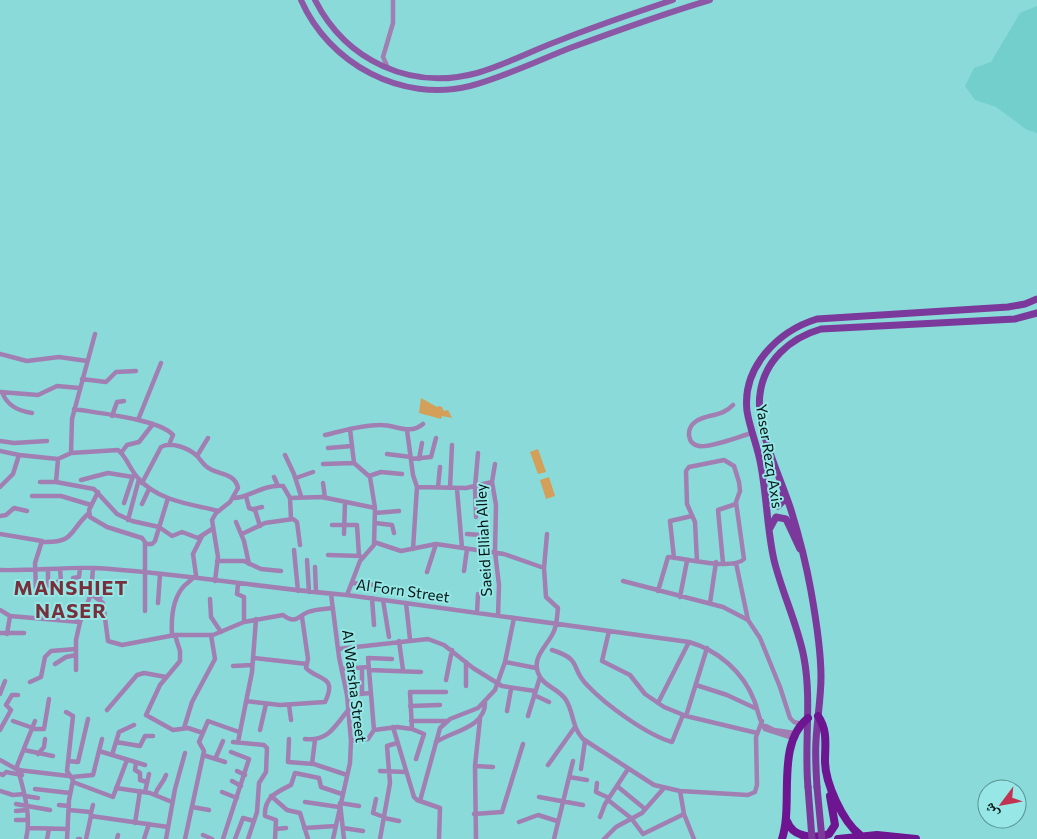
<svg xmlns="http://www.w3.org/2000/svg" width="1037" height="839" font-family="Commissioner,'Noto Naskh Arabic',sans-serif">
<rect width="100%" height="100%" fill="#89dad8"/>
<path fill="#73cfcc" d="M1037,6V133L1027,130L996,107L975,100L965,86L974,68L991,62L1020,13Z"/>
<path fill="#d49f58" d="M421,398L437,407L439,406L442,407L444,411L448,410L452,418L442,416L441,419L419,413Z
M538,449L546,472L538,474L530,452Z
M549,477L555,496L546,499L540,480Z"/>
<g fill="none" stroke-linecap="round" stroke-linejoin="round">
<path stroke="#a17fb3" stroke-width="4.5" d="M388,68L383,57L393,23V0
M0,354L27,361L59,357L87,361
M82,379L106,382L116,372L136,371
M0,392L38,395L57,386L79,388
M2,392C7,406 18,411 32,413
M733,405C721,418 707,413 695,422C686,429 687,444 699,446C711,448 740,436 752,433
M74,409C97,413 159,419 173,435L169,445
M112,416L117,402L124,401
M138,420L161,363
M407,430L413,475L417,487L413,549
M325,435C343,431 361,425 379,425C395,424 409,436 423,424
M0,441L14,443L47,441
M328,448L352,446
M0,451L19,455L58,459L71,453L118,450C127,457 130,470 138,478C158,501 190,504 219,511
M71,453L72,419L95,334
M121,453L127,445L139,442L153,424
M387,454L411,457
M285,455L294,474L301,496
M197,456L208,438
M411,459L431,457L436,438
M419,459L422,443
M323,464L354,463
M495,464L492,482L496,505L495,552L499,585L498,616
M369,476L381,472L402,474
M274,477L278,486
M296,478L313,472
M81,480L108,473L133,477
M40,482H56L94,489L117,514L132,521L159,527L172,536L182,532L198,538L212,529
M56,482L58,459
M142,483L161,447C170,441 189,448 197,456C200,459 203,464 207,467C217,475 235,472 238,488L230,502L216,513L212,520L218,557L215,581
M323,483L325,498
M0,487L13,474L19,455
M417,487L466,488L492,482
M438,487L440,467
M450,488L452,445
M457,489L462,548
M98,492L89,510L90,517L107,527L142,538L145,542V611
M32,496H61L91,505
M246,496L249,508L255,510L260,526
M233,498C247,499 263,484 283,486L290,498L291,519
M290,498L322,497L375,508
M124,503L133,476
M142,504L149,489
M254,509L262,507
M375,513L399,511
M0,516L6,515L14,508L27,511
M476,517L475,487L478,453
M128,520L139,479
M236,522L244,541L249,564
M375,523L392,525L394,533
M332,525H357L359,556
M0,534L42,541L35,563L36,588
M242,534L265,523L293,519L297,522L300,545
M344,534L345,502
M467,534L481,535L484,551
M547,534L544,568L546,597L558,608C557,616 557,624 554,631C548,646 529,658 540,677C546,687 559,689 566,700C574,713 572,728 583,739L654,785L680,791L748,795L755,792L757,785L756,737L762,721
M43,542C75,543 69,531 88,514
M374,542L401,551L436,544L504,554L544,568
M146,544H152L155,541L168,498
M294,550L298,591
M328,555L360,556
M674,558L670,521L692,516
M307,560L309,592
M217,561H244L261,569L281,571
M723,563L718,510L736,504
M736,563L748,620
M315,567L316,592
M0,570C32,571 63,567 95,568C179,573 263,588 347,595L689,642C718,650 743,672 754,700C758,709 759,722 765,729L793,738
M48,570V586
M464,571L467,549
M427,572L436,544
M73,578L79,577L80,568
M623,581L723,607L748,620L760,638L780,687L790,718L794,722L802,724
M57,582L61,581L60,569
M352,583L375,585
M238,584L237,594L244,597V622
M658,591L668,557C684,558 732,571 744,559L736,502L740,491L739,482L734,466L724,460L689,467L686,471L687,504L695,522L697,561
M91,594L103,603L108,641L122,645L175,635H213L244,622L283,615C296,625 298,616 308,612C315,609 325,609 333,608
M331,594L339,657L347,695L351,741L350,763L333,839
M347,595L360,561L374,545L375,508L370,477L354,463L350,429
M680,597L687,561
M100,598L106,589
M372,598L374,625
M210,599L211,617L221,632
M383,600L389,637
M158,603L160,574
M406,603L410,639
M710,603L716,562
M0,610L10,616L80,622
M477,613L478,594
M609,631L602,661L630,675L645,694L664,707L686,716L757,733
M0,633H24
M7,634L10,616
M172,635C171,618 172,599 184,586C188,582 193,579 196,575L193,554L202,536
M175,635L180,651V661L160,685L146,715L173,730L188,728L203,733
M399,641L403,670
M338,649L428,639L444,645L473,668L502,686L535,691
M552,650C584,660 569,668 588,686C606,705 647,735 672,742L683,715
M253,658L307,664
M466,662V686
M505,662L536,668
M55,664L66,657L76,655
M233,666L252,665
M362,668V693
M342,669L368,667
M76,670V640L80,622L91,594L93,568
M369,670L421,672
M446,680L452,650
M30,682L41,677L45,657L51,651L76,649
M696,685L727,695L757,709
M0,694L5,681
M347,695L371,693
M534,695L549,702
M246,701L280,705L325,702C338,675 318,681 306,668L308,659L302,617
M658,703L689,642
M289,705L291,720
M410,706L440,705
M107,710L137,675L144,673L166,677
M507,711L511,689
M66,712L73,716L67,771L73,780L69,800L67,839
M528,716L540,677
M686,716L707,648
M13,721L33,728
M411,721H447
M766,726L774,730L795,733
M393,727L414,797L417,800L440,808L439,839
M184,728L192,702L215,659L211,635
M32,729H44L49,699
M412,729L410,692H446
M0,730L11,710L6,705L12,695H18
M260,730L266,704
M374,730L368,658L392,659
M289,739L288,762L314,764L347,775
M305,739C327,742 335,727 348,710
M351,741L368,739L374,730L397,727L412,729L424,734L416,759
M116,742L140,746L145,736H153
M233,742L264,745L267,748L266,772L259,783L257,812L248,839
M238,742L252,672L256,619
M436,742C453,731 486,727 485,702
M24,750L53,756
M99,751L145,765
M38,754L44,747L45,739
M112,755L119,732L134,725
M203,755L225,762
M216,757L223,741
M0,760L18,770L69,776
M68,761L78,762L88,719
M136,763L135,770L140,773V780L147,782
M312,764L315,740
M548,765L575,727
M475,766L493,767
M581,769L585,741
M237,771L245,775
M380,771L406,772
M0,774L3,775L6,772L22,775
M72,777L93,775L102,739
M569,777L587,780
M232,781L241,786
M73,782L113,797L127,760
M597,783L596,792L609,798
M617,786L645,809
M116,788L150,793L172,802
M35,789L70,793
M0,791L13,795L24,794
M680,791L684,814L694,839
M145,792L149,774
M222,792L237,798
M155,795C158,785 163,784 166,775
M25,796L38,798
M271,796L287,810L300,813L308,839
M539,797L583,805
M376,799L373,813L384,817
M608,800L631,818L643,834L684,814
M420,801L440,728L450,719L478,708L495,690L505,662L514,618
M305,802L339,807
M16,804L50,810
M59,805L69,806
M192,807L209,810
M69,810L90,812L91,816
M16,811L26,810
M91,813L93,805
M474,814L502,812L523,744
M91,816L168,827
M600,817L605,804L628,769
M384,818L399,821
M16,820H27
M519,822L538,815L557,821
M135,823L140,791
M28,828L68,829
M304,828L336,826
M343,828L363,831
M276,829L286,828
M203,835L212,839
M26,839C32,816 23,788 17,766L35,721
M47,839L49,829
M78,839H80
M86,839L91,816
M117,839L118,835
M144,839L149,824
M166,839L175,789L185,753
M185,839L204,751L199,742L208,721L239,732
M223,839L249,759L231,752
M235,839L243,818L254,821
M275,839L276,820L265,816C264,797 277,792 291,785L295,773L319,778L321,787L342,794
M344,839L340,803L359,806
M380,839L390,783L387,746L397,743
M476,839L475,766L480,719
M554,839L573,761
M604,839L616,827L642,813L664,788"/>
<path stroke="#8c58a6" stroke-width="6" d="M301,0C329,64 402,103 470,86C504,77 537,61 570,48C616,31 662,14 710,0
M315,0C346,61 411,91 477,73C505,65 531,51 558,41C596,26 634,13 673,0"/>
<path stroke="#7c399c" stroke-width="7" d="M767,497L770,504L778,506L783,501V494
M770,528L776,517L786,519L800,549
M808,787C804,744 812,701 804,658C798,625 782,593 774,560C767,529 767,498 761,466C758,447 750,430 747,411C742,367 778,331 817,319L1008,307L1025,304L1037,299
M817,787C816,771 815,756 816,741C817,720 821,698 821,677C821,649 816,619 811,591C806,563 799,536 791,510C781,478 755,427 760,394C764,361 790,338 821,329L1015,319L1037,313"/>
<path stroke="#6e1592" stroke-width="8" d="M818,716C828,731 825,744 825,761C825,783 843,822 860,835
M787,821C793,838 814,839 829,834L835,825L830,796
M782,839C794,803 775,745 808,718
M838,839L877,835L916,839"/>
<path stroke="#7c399c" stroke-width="7" d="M808,787L812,839
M817,787L822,839"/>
</g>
<g text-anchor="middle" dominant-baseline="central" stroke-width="4" stroke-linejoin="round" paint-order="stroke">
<g font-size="15" fill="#001413" stroke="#96e7e5">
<text transform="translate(770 456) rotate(81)">Yaser Rezq Axis</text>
<text transform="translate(483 540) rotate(-93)">Saeid Elliah Alley</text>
<text transform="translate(403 590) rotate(8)">Al Forn Street</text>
<text transform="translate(355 686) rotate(83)">Al Warsha Street</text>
</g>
<g font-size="20" font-weight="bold" letter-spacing="1" fill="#77303b" stroke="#96e7e5">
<text x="71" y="587">MANSHIET<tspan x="71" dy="23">NASER</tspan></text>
</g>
</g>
<g transform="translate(1002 804) rotate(238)"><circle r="24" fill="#96e7e5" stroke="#5a9391"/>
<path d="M0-4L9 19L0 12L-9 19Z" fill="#c23251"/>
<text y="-8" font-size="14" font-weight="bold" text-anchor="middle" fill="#001413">ش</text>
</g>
</svg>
